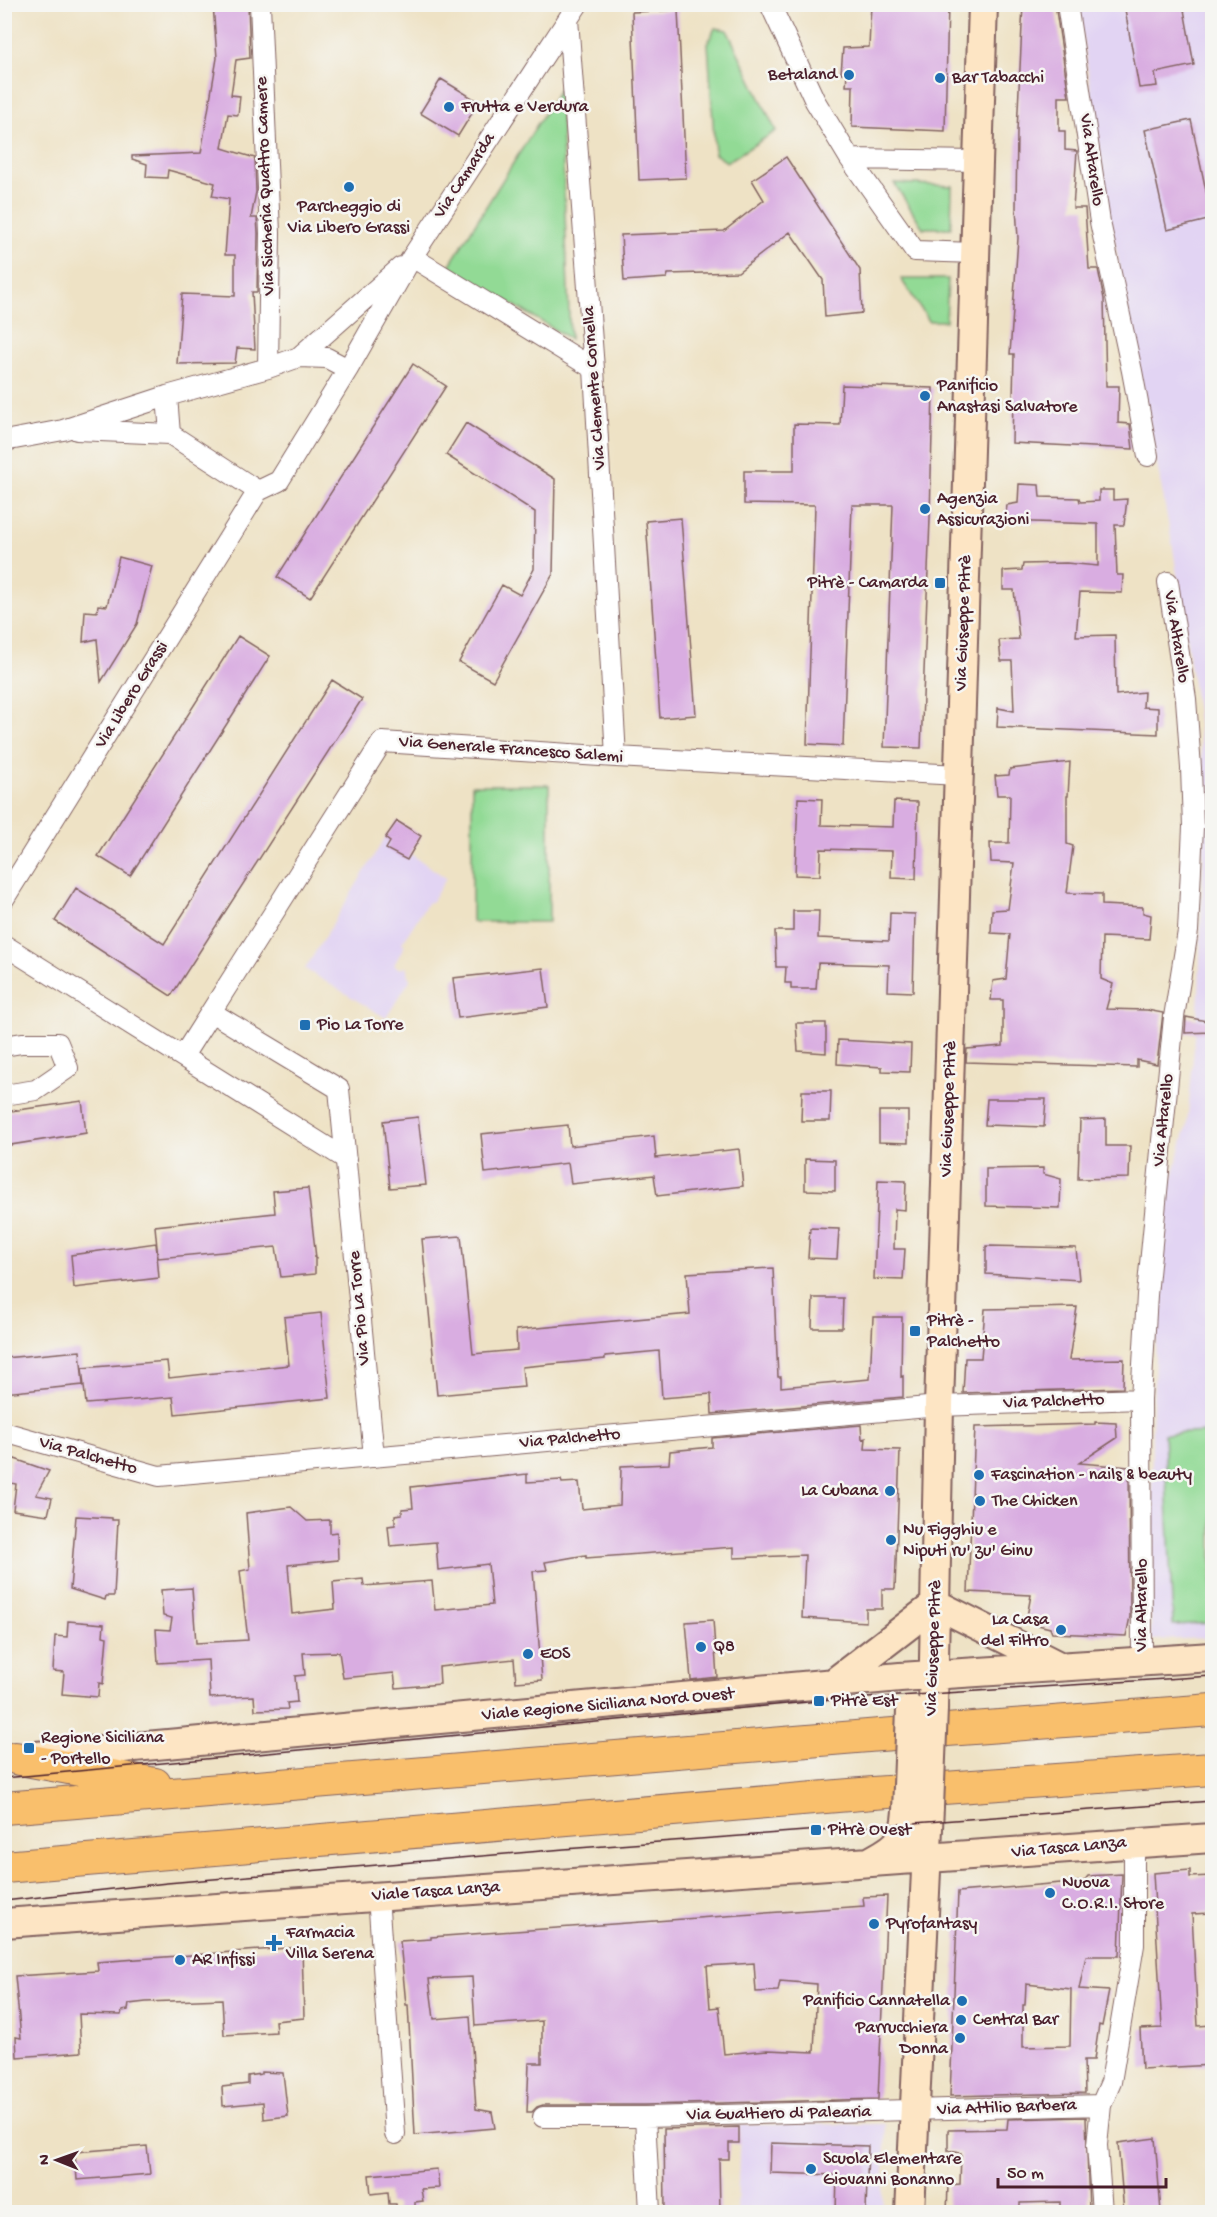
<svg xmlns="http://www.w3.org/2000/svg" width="1217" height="2217" font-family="'Gochi Hand',sans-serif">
<rect width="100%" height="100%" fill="#f6f6f2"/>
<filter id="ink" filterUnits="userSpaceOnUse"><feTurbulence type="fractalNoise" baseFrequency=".0167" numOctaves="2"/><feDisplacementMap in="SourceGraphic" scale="12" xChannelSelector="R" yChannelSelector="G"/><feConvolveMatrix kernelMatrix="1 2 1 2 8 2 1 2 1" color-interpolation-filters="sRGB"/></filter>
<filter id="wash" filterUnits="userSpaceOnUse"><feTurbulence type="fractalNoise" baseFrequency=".008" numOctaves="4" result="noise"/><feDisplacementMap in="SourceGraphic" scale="24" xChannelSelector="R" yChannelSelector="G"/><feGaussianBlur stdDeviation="1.35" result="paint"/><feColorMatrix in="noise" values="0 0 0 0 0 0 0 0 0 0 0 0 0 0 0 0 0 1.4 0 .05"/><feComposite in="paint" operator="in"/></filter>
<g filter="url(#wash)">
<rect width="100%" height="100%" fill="#eee2c5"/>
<path fill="#e2d4f3" d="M1078,5H1212V1638L1151,1640L1152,1430L1157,1315L1170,1187L1187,1125L1199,995L1205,790L1197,711L1173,548L1109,211Z
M385,838L390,842L387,848L407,860L411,854L446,878L431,903L428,902L402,943L405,945L394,965L400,969L406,967L410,980L386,1018L305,969Z
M886,2124L882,2212H737L740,2125Z"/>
<path fill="#92da95" stroke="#6e7c60" stroke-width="1.5" d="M715,28L727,30L776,131L727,162L715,154L708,43Z
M560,88L570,339L449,266Z
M894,183L952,186L951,228H923Z
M901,279H948L946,321H929Z
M472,785H549V922H472Z
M1212,1432V1623L1173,1625L1164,1434Z"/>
<g id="blocks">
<path fill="#d9ade1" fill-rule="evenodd" d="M213,4H248L250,58L236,60L231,95L240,96L238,115L228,114L222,148L255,158L256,192L251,218H257L258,233L257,292H252L255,349L237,348L235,363L177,364L182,294L235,296V255H225L229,199L212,196L215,183L168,170L167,178L146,177L147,164L132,159V156L201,153L217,58Z
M871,4H948L945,131L852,127L853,86H846L847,73H841L843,48L869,47Z
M1023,4H1055L1069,97H1059V131H1065V150L1077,151L1073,208H1085L1089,269H1098L1104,299L1106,386H1119L1118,423L1130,424L1133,449L1012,443L1014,354H1010L1018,238L1016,208L1017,131Z
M1124,4H1183L1194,65L1155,73L1157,86L1139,88Z
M678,10L686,178L639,180L632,12Z
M441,79L479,102L458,136L420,113Z
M1191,120L1212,219L1167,230L1145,130Z
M786,157L860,270L862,313L825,317L823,280L790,232L738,272L668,274L667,278L624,281L621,235L724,231L764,200L752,180Z
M413,364L446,386L310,598L277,577Z
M842,385L933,388L930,519L921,748L884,747L893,505H852L843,746L807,744L815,505L744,504V471H794V424L840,425Z
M466,423L555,479L553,574L493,681L459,662L502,585L520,595L534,569L535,512L446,455Z
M1019,484L1039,485L1040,497L1079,498L1080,502L1099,501V490H1113V500L1127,499L1124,525H1115L1117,575H1123L1122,593L1080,592L1076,636L1115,635L1116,695L1144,692L1143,707L1158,708V734L997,727L998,708L1014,711L1012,661H1001L999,640L1019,639L1014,590H1003V571L1022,570L1023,564L1066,563L1098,566V524L1005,521L1007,505L1018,503Z
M681,518L696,715L660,718L646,521Z
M119,557L152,566L137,624L101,682L97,639L83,642L85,611L97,612L98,605L107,606Z
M238,636L270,656L130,876L98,856Z
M332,680L362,699L171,996L55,921L76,888L164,944Z
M1070,762L1068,796H1067V844L1073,846L1067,893L1102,894V905L1143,907V913L1151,915L1149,939L1102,937L1101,979L1113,984L1106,1009L1147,1010L1163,1013L1157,1064L1137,1060V1067L966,1062L967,1049L1003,1046V1000H991L993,981L1006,979L1010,934L991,933L992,910L1008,909L1014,863L991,862L990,843H1009L1010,795H997L995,776L1009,775L1010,769Z
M798,798L822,799L821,825L893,827L894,801L918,802L916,879L891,878L892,851L821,849L820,876L795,875Z
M397,821L421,836L407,860L386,849L390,842L385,838Z
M793,911H819L818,938L889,941L890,913L915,914L913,992L888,991L889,965L818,963L816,989H791V983H785L786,967H776L775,931H793Z
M543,968L548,1007L458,1018L453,978Z
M1186,1017L1212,1022V1032L1185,1033Z
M796,1023H826V1053L798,1051Z
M838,1040L911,1044L910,1072L882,1071V1067L837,1064Z
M802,1091H831L830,1121H801Z
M987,1099H1046L1044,1127L985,1125Z
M82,1101L86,1133L4,1146V1112Z
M879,1111H908V1143L879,1142Z
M418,1117L426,1185L390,1188L383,1121Z
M1106,1119V1146H1130L1129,1178L1078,1179L1080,1120Z
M568,1125L570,1146L654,1136L656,1158L739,1149L743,1186L657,1196L654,1175L571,1184L568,1163L485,1173L481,1134Z
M805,1159L835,1160V1191L805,1190Z
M1043,1168V1174L1061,1179L1060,1208L986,1206V1169Z
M878,1180L906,1181L905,1210L895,1209L894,1249H905L903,1280L874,1279Z
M308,1188L316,1258L315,1257V1274L281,1277L276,1247L158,1258L155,1226L275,1213L273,1191Z
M810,1228L839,1229L837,1259L808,1258Z
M461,1236L473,1354L517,1350L516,1330L690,1314L687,1273L773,1268L778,1377H781V1387L870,1379L873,1317H902L901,1377L903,1376V1397L712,1414L711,1394L662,1398L659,1351L605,1356V1359L522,1367L524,1387L437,1395L422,1239Z
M156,1243L159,1278L74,1288L71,1255Z
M986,1246L1076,1248L1079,1280L986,1274Z
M813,1298H843L842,1328H812Z
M1077,1307L1069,1360L1124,1359L1123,1388L963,1393L965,1358H981L985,1309Z
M321,1313L330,1398L175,1414L173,1397L86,1404L82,1368L167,1361L169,1378L289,1365L284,1317Z
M80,1351L83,1385L4,1393V1358Z
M1095,1422L1116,1423L1117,1438L1079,1463L1129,1467L1130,1617L1126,1636L1052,1633L1050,1628L1026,1622L1031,1595L968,1592L975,1427L1095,1424Z
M861,1425L862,1439L866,1438L865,1449L900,1450L895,1589H882V1609H866V1622L802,1618L805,1555L734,1558V1547L586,1558V1555L545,1562L547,1570L533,1571L542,1680L516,1682L514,1659L439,1667L440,1684L396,1688L394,1673L343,1678L339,1652L303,1653L305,1675L295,1676L297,1702L287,1703L288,1709L255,1710L254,1696L210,1698L208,1660L158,1663L156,1629L170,1630L172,1618L163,1616L161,1590L192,1588L196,1643L248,1640L240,1571L250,1569L246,1513L291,1507L307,1521L330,1520V1533L337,1532L338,1560L288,1565L292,1614L335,1609L333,1582L363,1579L364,1586L432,1581L435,1610L492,1605L488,1564L438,1570L436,1542L390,1546L388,1526L395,1525V1515L402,1514V1509L413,1508L411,1487L527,1474V1482L561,1480L562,1483L579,1482L582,1509L620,1505L621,1466L669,1464L670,1451L712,1447V1438Z
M12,1458L49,1471L36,1495L52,1498L48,1515L13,1510L16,1484L6,1482Z
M76,1516L112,1518V1520H118L114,1596H106L105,1600L70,1589Z
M713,1620L717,1677L691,1680L686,1622Z
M68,1621L104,1624L103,1636L107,1637L103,1684L99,1683L98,1697L62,1694L64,1672L53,1671L55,1636L67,1637Z
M1190,1870V1877L1212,1876V1913L1192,1914L1198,2026L1212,2025V2065L1142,2069L1140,2029L1162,2028L1153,1873Z
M1122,1874L1119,1956H1086L1079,1989L1109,1991L1102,2026L1099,2025L1094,2060H1084L1085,2093L950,2096L958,1892L1084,1881L1088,1876ZM1026,1984L1071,1989L1070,2046L1023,2047V2005H1025Z
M887,1896L878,2099L645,2105H543L537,2107L532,2112H527L529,2063H542V2021L475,2026L472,1977L429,1979L434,2019L470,2016L476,2109L492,2112L495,2128L415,2135L408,2005H406L400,1941L431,1939V1937L864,1906L863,1897ZM754,1963L756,1992L778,1991L780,1981L817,1984L814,2052L767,2050L724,2054L719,2007L710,2008L707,1966Z
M302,1947L304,2018L275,2021L276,2032L224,2035L222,1999L146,2002L129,2004L128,2010L122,2011L121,2015L79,2014L81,2052L17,2057L16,2037L21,2038L15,1976L98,1971L97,1962Z
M261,2072L283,2073L288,2116L264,2119L263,2102L223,2106L222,2087L248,2084V2076L261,2074Z
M1086,2117L1089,2212H1060V2202L1020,2203V2212H947L948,2185L960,2184L961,2153L948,2151V2130L1007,2129L1008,2119Z
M739,2127V2143H729V2159H719L720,2212H665L664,2129Z
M1155,2138L1161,2212H1124L1118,2143Z
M771,2143L868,2146L866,2212H836L837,2175L770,2173Z
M147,2146L150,2174L77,2180L75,2152Z
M437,2169L439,2188L421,2189L423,2201L415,2202V2211L397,2212L396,2204H389L388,2192L371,2194L369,2175Z"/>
</g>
</g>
<g filter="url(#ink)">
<use href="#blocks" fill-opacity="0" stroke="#836361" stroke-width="1.5"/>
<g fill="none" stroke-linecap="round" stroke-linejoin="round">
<defs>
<path id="street" d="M260,4L270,233L268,368
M770,4L815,101L850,159L915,251L975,253
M1067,4L1100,222L1132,371L1148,456
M568,19L594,369L616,757
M850,159L978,161
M412,257L594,369
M299,357L401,267
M167,396L170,434
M77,430L170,434L258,491
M4,441L63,430L167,396L268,368L299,357L327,358L348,369
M258,491L279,481L348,369L412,257L578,4
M4,899L258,491
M4,945L346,1159
M211,1012L339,1089L374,1457
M4,1046L22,1043H58L68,1068L36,1090L4,1095
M183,1056L382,742L616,757L959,775
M4,1432L159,1476L939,1406L1141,1399
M1142,1660L1141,1399L1147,1295L1174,1017L1188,931L1193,827L1191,768L1186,699L1168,582
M378,1896L395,2134
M543,2117H645L1101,2105
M645,2117L650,2212
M1102,2212L1097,2145L1101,2105L1111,2082L1134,1945V1842"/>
<path id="secondary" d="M936,1604L1057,1665
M832,1684L936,1604
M933,1709L939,1406L983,4
M36,1756L900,1677L1212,1657
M869,1862C895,1848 905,1843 907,1811
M4,1923L1212,1838
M910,2212L929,1807"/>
<path id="primary" d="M15,1758L155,1784
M4,1808L880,1735L1212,1710
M4,1867L873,1793L1212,1769"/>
</defs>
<use href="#street" stroke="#836361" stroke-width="22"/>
<use href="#secondary" stroke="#836361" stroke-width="32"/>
<use href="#primary" stroke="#836361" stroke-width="34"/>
<use href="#street" stroke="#fff" stroke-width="20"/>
<use href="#secondary" stroke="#fde5c4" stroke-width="28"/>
<use href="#primary" stroke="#f9bf6c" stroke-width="32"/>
<path stroke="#4a1f2b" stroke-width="1.5" d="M4,1778L819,1701L1212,1676
M4,1901L167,1883L564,1849L1212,1801"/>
<defs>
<path id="secondary-bridge" d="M929,1807L933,1709
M907,1811L911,1710"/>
</defs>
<use href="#secondary-bridge" stroke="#836361" stroke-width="32" stroke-linecap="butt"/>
<use href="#secondary-bridge" stroke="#fde5c4" stroke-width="28"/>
</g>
</g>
<g fill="#1f6fb2" stroke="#f6f6f2" stroke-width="2">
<circle cx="849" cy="75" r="6"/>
<circle cx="940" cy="78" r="6"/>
<circle cx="449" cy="107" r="6"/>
<circle cx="349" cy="187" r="6"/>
<circle cx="925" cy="396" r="6"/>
<circle cx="925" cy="509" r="6"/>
<rect x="934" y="577" width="12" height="12" rx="3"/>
<rect x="299" y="1019" width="12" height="12" rx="3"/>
<rect x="909" y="1325" width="12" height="12" rx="3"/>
<circle cx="979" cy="1475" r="6"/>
<circle cx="890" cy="1491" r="6"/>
<circle cx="980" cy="1501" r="6"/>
<circle cx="891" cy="1540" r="6"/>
<circle cx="1061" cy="1630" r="6"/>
<circle cx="701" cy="1647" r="6"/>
<circle cx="528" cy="1654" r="6"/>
<rect x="813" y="1695" width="12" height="12" rx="3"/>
<rect x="23" y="1742" width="12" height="12" rx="3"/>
<rect x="810" y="1824" width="12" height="12" rx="3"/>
<circle cx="1050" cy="1893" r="6"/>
<circle cx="874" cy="1924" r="6"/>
<path d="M271 1934h6v6h6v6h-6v6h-6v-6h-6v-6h6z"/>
<circle cx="180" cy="1960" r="6"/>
<circle cx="962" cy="2001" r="6"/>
<circle cx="961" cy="2020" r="6"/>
<circle cx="960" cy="2038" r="6"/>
<circle cx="811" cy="2169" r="6"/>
</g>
<g text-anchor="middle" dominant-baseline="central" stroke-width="5" stroke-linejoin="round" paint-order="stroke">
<g font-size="18" fill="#4a1f2b" stroke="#f6f6f2" text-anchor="start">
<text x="837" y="75" text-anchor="end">Betaland</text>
<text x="952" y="78">Bar Tabacchi</text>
<text x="461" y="107">Frutta e Verdura</text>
<text x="349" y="207" text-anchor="middle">Parcheggio di<tspan x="349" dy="21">Via Libero Grassi</tspan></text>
<text x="937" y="386">Panificio<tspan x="937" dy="21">Anastasi Salvatore</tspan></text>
<text x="937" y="499">Agenzia<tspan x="937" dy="21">Assicurazioni</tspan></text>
<text x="928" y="583" text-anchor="end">Pitrè - Camarda</text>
<text x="317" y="1025">Pio La Torre</text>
<text x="927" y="1321">Pitrè -<tspan x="927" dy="21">Palchetto</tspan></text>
<text x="991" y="1475">Fascination - nails &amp; beauty</text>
<text x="878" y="1491" text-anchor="end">La Cubana</text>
<text x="992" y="1501">The Chicken</text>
<text x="903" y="1530">Nu Figghiu e<tspan x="903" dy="21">Niputi ru' zu' Ginu</tspan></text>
<text x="1049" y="1620" text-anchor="end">La Casa<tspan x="1049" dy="21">del Filtro</tspan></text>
<text x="713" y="1647">Q8</text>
<text x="540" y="1654">EOS</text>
<text x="831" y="1701">Pitrè Est</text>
<text x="41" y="1738">Regione Siciliana<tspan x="41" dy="21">- Portello</tspan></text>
<text x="828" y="1830">Pitrè Ovest</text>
<text x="1062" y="1883">Nuova<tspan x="1062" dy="21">C.O.R.I. Store</tspan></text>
<text x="886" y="1924">Pyrofantasy</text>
<text x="286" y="1933">Farmacia<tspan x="286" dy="21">Villa Serena</tspan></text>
<text x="192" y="1960">AR Infissi</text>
<text x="950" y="2001" text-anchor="end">Panificio Cannatella</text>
<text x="973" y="2020">Central Bar</text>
<text x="948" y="2028" text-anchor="end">Parrucchiera<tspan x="948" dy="21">Donna</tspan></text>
<text x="823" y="2159">Scuola Elementare<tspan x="823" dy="21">Giovanni Bonanno</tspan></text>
</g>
<g font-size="18" fill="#4a1f2b" stroke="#f6f6f2">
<text transform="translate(1091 160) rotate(82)">Via Altarello</text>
<text transform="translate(465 176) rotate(-57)">Via Camarda</text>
<text transform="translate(266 186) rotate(-92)">Via Siccheria Quattro Camere</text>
<text transform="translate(595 388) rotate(-94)">Via Clemente Cornella</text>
<text transform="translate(964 623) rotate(-88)">Via Giuseppe Pitrè</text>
<text transform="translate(1176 637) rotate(81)">Via Altarello</text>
<text transform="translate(132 695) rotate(-58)">Via Libero Grassi</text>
<text transform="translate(511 750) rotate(4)">Via Generale Francesco Salemi</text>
<text transform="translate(949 1109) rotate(-88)">Via Giuseppe Pitrè</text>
<text transform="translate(1164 1120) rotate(-84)">Via Altarello</text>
<text transform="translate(360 1308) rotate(-95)">Via Pio La Torre</text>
<text transform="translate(1054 1402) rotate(-2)">Via Palchetto</text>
<text transform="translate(570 1439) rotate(-5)">Via Palchetto</text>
<text transform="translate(88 1456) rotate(16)">Via Palchetto</text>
<text transform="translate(1142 1605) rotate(-90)">Via Altarello</text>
<text transform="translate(934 1648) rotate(-88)">Via Giuseppe Pitrè</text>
<text transform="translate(608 1705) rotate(-5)">Viale Regione Siciliana Nord Ovest</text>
<text transform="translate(1069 1848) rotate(-5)">Via Tasca Lanza</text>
<text transform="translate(436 1892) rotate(-4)">Viale Tasca Lanza</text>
<text transform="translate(1007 2108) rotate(-2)">Via Attilio Barbera</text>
<text transform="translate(779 2114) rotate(-1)">Via Gualtiero di Palearia</text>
</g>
</g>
<rect width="1217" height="2217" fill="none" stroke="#f6f6f2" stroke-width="24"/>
<g transform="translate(57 2160) rotate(271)" stroke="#f6f6f2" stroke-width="4.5" paint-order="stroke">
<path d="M0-4.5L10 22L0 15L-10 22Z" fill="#4a1f2b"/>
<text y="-9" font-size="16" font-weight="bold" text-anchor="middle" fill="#4a1f2b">N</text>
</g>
<path d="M998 2178v9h168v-9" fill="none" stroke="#4a1f2b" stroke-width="3"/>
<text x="1007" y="2178" font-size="18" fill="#4a1f2b" stroke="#f6f6f2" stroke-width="4.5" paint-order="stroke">50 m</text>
</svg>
